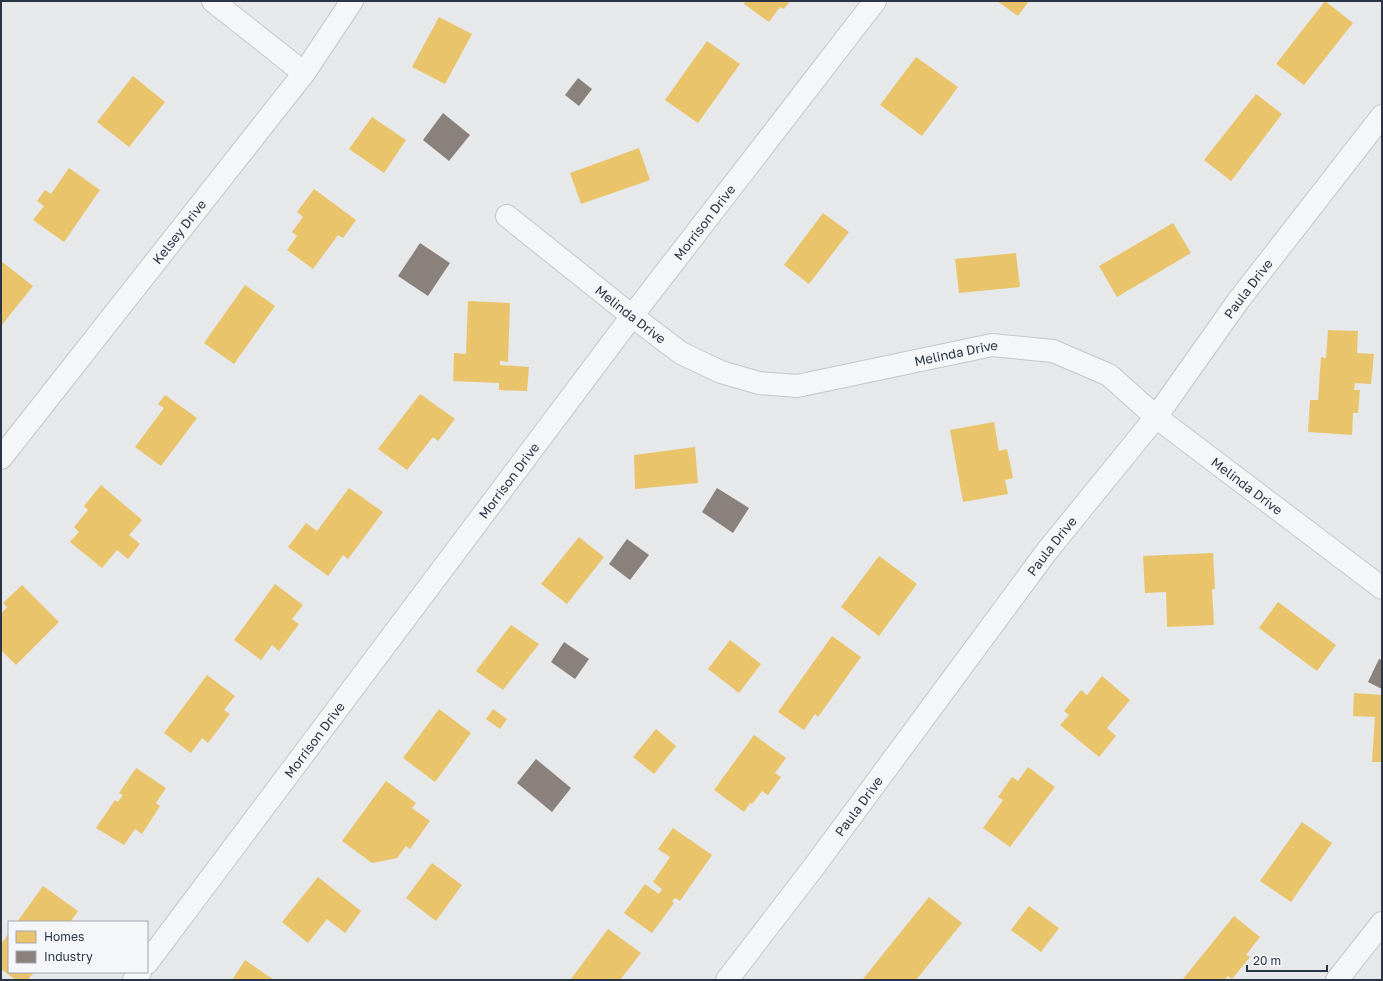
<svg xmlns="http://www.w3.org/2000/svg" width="1383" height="981" font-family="'Golos Text',sans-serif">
<rect width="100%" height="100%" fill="#e6e8ea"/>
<path fill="#e9c46a" d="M745,1H790L784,9L780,7L769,22L744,4Z
M997,1H1029L1018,16Z
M1325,1L1353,23L1304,85L1276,64Z
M439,17L472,34L445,84L412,67Z
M707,41L740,64L698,123L665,100Z
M916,57L958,87L922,136L880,105Z
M133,76L165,102L129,147L97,122Z
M1256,94L1282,114L1231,181L1204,160Z
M372,117L406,140L384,173L349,149Z
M639,148L650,180L581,204L570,173Z
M69,168L100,190L64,242L33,220L44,206L37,201L45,190L51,194Z
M314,189L356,220L343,238L338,235L313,269L287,250L297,236L292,232L303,217L297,212Z
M823,213L849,232L809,284L784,265Z
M1173,223L1191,253L1117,297L1099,266Z
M1016,253L1020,287L959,293L955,259Z
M1,261L33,286L1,326Z
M245,285L275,306L234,364L204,343Z
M468,301L510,303L508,362L500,361V365L529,367L527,391L499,390V383L453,381L454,353L466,354Z
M1328,330L1358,331L1357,353L1374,354L1371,384L1355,383L1354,390H1360L1358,413H1353L1352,435L1308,432L1310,400H1318L1321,357L1326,358Z
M420,394L455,419L438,441L433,437L407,470L378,449Z
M165,395L197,418L161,466L135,447L164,408L158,404Z
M994,422L999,451L1007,449L1013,478L1005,480L1008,494L963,502L950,430Z
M695,447L698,483L635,489L634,455Z
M101,485L142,520L129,535L140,544L128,559L117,550L102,568L70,542L79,532L74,527L88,510L84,506Z
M349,488L383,512L348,559L343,555L328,576L288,547L306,523L317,531Z
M579,537L604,557L567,604L541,584Z
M1213,553L1215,589H1212L1214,625L1167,627L1166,592L1145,593L1143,556Z
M879,556L917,584L879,636L841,607Z
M275,584L303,605L292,619L299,624L279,651L272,645L261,660L234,640Z
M22,585L59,622L16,665L1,650V614L7,607L3,603Z
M1278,602L1336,645L1317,671L1259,628Z
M511,625L539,644L503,690L476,671Z
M832,636L861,657L818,717L815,714L804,730L778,712Z
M730,640L761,664L739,693L708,669Z
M207,675L235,696L224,710L230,714L208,743L202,738L191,753L164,733Z
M1102,676L1130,700L1107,728L1116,736L1099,757L1060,725L1069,715L1064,711L1081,690L1087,695Z
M1354,693L1382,695V762H1372L1375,717L1353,716Z
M439,709L471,733L435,782L403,758Z
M493,709L507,719L500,729L486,719Z
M656,729L676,746L654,774L633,757Z
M754,735L786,758L775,773L781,777L768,795L762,791L752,804L750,803L744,812L714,790Z
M1028,767L1055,787L1010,847L983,828L1003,800L998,797L1012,777L1018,781Z
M136,768L166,788L156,803L160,806L142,834L135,829L124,845L96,828L115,800L118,802L123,795L119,793Z
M386,781L416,803L412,808L430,821L410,849L406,846L397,858L372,863L342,841Z
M1302,822L1332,843L1291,902L1260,881Z
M673,828L712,855L680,901L675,898L672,901L674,903L652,933L624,913L645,884L659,894L662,889L653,882L670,857L658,849Z
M432,863L462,885L436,921L406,898Z
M318,877L361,911L345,933L327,919L308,943L282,922Z
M43,886L78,911L70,922H17Z
M929,897L962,923L916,980H864L863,979Z
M1029,906L1059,928L1041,952L1011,930Z
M1234,916L1260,937L1246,955L1250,957L1232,979L1228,976L1224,980L1183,979Z
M608,929L641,953L620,980H573L571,979Z
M9,933V972H34L28,980H16L1,969V944Z
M245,960L274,980H232Z"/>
<path fill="#8a817c" d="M578,78L592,89L579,106L565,95Z
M443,113L470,135L449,161L423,140Z
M420,243L450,263L428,296L398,276Z
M717,488L749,508L733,533L702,512Z
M627,539L649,555L630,580L609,564Z
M564,642L589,659L575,679L551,662Z
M1379,659L1382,660V689L1368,682Z
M536,759L571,788L552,812L517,783Z"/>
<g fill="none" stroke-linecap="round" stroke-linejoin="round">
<defs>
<g id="minor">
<path d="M213,1L304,73"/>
<path id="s1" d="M507,216L632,316L681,353L721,372L759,383L797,386L992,345L1053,351L1109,375L1156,417L1382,588"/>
<path id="s2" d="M1,458L304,73L352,1"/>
<path id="s3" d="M147,963L632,316L875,1"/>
<path d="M134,980L140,972"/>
<path id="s4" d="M727,980L813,868L1047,551L1156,417L1238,301L1382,116"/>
<path d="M1337,980L1382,923"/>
</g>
</defs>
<use href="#minor" stroke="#c4c6c8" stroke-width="24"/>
<use href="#minor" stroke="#f5f6f7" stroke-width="22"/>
</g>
<g text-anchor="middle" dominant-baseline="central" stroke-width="4" stroke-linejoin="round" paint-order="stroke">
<g font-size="13" fill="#2b3445" stroke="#f4f6f9">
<text stroke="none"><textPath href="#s3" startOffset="927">Morrison Drive</textPath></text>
<text stroke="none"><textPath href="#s2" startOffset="288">Kelsey Drive</textPath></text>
<text stroke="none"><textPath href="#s4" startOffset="866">Paula Drive</textPath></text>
<text stroke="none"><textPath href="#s1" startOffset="158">Melinda Drive</textPath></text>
<text stroke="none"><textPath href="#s1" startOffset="506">Melinda Drive</textPath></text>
<text stroke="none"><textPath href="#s3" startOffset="603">Morrison Drive</textPath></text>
<text stroke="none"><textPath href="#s1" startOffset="842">Melinda Drive</textPath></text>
<text stroke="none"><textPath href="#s4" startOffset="542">Paula Drive</textPath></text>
<text stroke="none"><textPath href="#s3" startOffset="279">Morrison Drive</textPath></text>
<text stroke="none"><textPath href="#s4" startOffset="218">Paula Drive</textPath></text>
</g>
</g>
<rect width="1383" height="981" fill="none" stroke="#2b3445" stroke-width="4"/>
<rect x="8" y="921" width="140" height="52" fill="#f4f6f9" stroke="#a4a8b1"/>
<rect x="16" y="931" width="20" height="12" fill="#e9c46a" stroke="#a4a8b1"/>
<text x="44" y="941" font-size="12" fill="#2b3445">Homes</text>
<rect x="16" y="951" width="20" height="12" fill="#8a817c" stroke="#a4a8b1"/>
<text x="44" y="961" font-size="12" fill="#2b3445">Industry</text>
<path d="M1247 965v6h80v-6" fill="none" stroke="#2b3445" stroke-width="2"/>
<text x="1253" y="965" font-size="12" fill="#2b3445" stroke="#f4f6f9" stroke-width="3" paint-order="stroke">20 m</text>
</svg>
